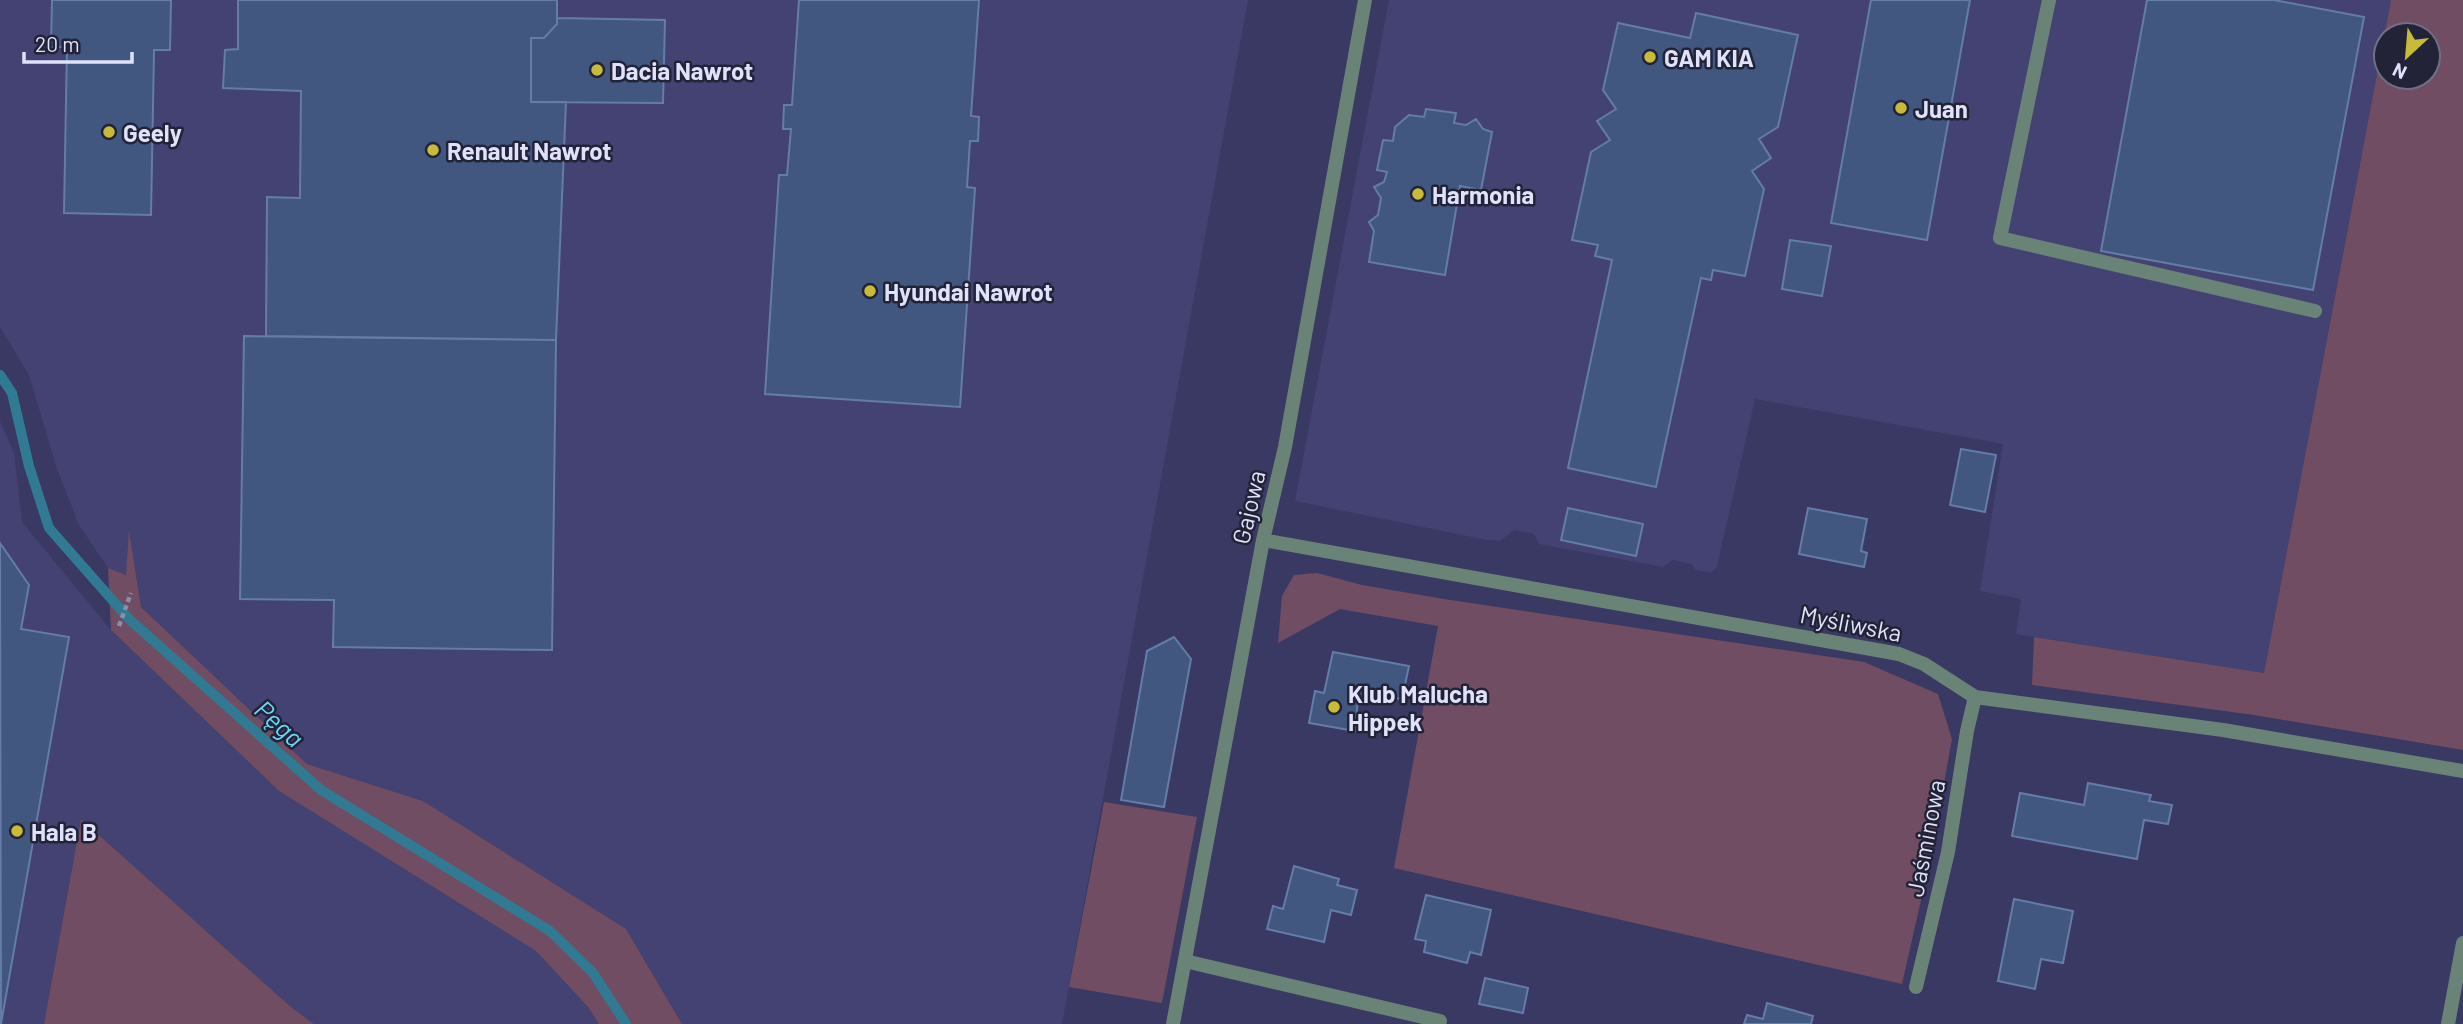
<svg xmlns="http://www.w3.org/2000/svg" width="2463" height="1024" font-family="Barlow,sans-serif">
<rect width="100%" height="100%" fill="#393963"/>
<path fill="#434273" d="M0,0H1248L1062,1024H682L626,929L423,801L307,764L141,607L130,535L126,575L108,568L79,525L57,469L29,375L0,327Z
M1389,0H2391L2264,673L2016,634L2021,599L1980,591L2003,444L1755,399L1717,566L1712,573L1695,570L1692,564L1673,560L1663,567L1539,544L1534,534L1525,532L1514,530L1500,541L1487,540L1295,501Z
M0,421L14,453L22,522L111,630L279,791L536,951L588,1007L599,1024H314L291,1007L81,819L44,1024H0Z"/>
<path fill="#704d62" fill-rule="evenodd" d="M2391,0H2463V750L2254,715L2032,685L2034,637L2264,673ZM2386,35H2428V77H2386Z
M129,530L141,607L307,764L423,801L626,929L682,1024H599L588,1007L536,951L279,791L111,630L108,568L126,575Z
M1317,573L1362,585L1444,599L1864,662L1938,694L1952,739L1931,856L1902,984L1394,868L1438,626L1340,609L1278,643L1282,596L1294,575Z
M1104,802L1197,817L1162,1003L1069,987Z
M81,819L291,1007L314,1024H44Z"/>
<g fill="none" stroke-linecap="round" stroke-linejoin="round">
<path stroke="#307b93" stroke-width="10" d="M0,375L12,393L29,466L49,528L129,619L321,790L550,931L593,973L626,1024"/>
</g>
<path fill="#41577f" stroke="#657ca8" stroke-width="2" d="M52,0H171L170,50H154L151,215L64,213L67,47H51Z
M238,0H557V24L544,38H531V102H566L556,340L266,336L267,197L300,198L301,91L223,88L225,50L238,49Z
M799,0H979L971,116L979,117L978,141H970L967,187L975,188L960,407L765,394L779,175H787L791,129H783L784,105H792Z
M1871,0H1970L1927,240L1831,223Z
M2147,0H2274L2364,17L2313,290L2101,251Z
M1696,13L1798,35L1778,127L1759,139L1771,158L1752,171L1764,189L1745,276L1713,270L1711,280L1701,278L1656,487L1568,468L1612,260L1595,256L1598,245L1572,240L1591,152L1610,140L1597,121L1616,109L1603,90L1618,23L1690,38Z
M557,18L665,20L663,103L531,102V38H544L557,24Z
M1426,109L1456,113L1454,123L1466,125L1476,119L1483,129L1492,132L1481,190L1460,186L1445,275L1369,262L1374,231L1369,222L1378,215L1381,198L1374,187L1384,182L1387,172L1377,170L1383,140L1393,141L1395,127L1409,115L1424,117Z
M1790,240L1831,246L1822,296L1782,289Z
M244,336L556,340L552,650L333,647L334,600L240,599Z
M1961,449L1996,455L1985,512L1950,505Z
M1568,508L1643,524L1636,556L1561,540Z
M1808,508L1867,519L1861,551L1867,553L1864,567L1799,554Z
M0,543L29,585L21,629L69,637L1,1024Z
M1174,637L1191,659L1164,807L1121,800L1147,651Z
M1333,652L1409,666L1402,699L1370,694L1358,699L1355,731L1309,723L1315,691L1324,693Z
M2088,783L2151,795L2149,801L2172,805L2168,824L2144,820L2137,859L2012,836L2020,793L2084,805Z
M1294,866L1339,879L1337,885L1357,890L1351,915L1331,910L1324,942L1267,929L1273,906L1283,909Z
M1426,895L1491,910L1481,955L1470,952L1467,963L1424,952L1426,941L1415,939Z
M2014,899L2073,911L2063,963L2041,959L2035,989L1998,981Z
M1485,978L1528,988L1523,1013L1479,1004Z
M1767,1003L1813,1016L1811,1024H1744L1747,1015L1763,1019Z"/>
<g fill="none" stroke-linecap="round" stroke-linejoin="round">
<path stroke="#8b8cae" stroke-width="4.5" stroke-dasharray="5 3.5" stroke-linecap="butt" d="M119,626L131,593"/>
<path stroke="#698376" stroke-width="14" d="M2049,0L2000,238L2315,311
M1185,961L1440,1021"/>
<path stroke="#698376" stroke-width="14" d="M1263,540L1899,654L1924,664L1975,697L2223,730L2463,771
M1916,987L1948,852L1967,731L1975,697
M1173,1024L1263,540L1285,447L1365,0
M2448,1024L2463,943"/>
</g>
<g fill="#c9bb3a" stroke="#232337" stroke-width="2.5">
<circle cx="1650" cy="57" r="7"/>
<circle cx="597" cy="70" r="7"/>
<circle cx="1901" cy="108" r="7"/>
<circle cx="109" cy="132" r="7"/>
<circle cx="433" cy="150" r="7"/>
<circle cx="1418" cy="194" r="7"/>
<circle cx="870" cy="291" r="7"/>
<circle cx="1334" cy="707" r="7"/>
<circle cx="17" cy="831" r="7"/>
</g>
<g text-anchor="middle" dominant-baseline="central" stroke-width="5" stroke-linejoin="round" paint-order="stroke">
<g font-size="24" font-weight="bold" fill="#e0e2fc" stroke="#232337" text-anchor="start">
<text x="1664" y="57">GAM KIA</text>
<text x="611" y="70">Dacia Nawrot</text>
<text x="1915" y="108">Juan</text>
<text x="123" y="132">Geely</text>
<text x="447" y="150">Renault Nawrot</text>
<text x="1432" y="194">Harmonia</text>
<text x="884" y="291">Hyundai Nawrot</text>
<text x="1348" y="693">Klub Malucha<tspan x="1348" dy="28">Hippek</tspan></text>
<text x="31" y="831">Hala B</text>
</g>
<g font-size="24" fill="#e0e2fc" stroke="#232337">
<text transform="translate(1248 507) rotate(-77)">Gajowa</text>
<text transform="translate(1851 623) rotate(11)">Myśliwska</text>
<text transform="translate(1925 838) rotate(-79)">Jaśminowa</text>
</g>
<g font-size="26" font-style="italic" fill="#6ad6fb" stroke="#232337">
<text transform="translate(280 723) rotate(42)">Pęga</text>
</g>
</g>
<g transform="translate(2407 56) rotate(206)"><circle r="33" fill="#232337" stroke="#6f6f86" stroke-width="2"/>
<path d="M0-5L12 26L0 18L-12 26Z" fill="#c9bb3a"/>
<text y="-10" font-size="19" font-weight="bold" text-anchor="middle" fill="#e0e2fc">N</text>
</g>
<path d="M24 52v10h108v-10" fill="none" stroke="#e0e2fc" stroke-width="3.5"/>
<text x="35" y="52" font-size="21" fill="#e0e2fc" stroke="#232337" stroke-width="5" paint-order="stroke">20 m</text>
</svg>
